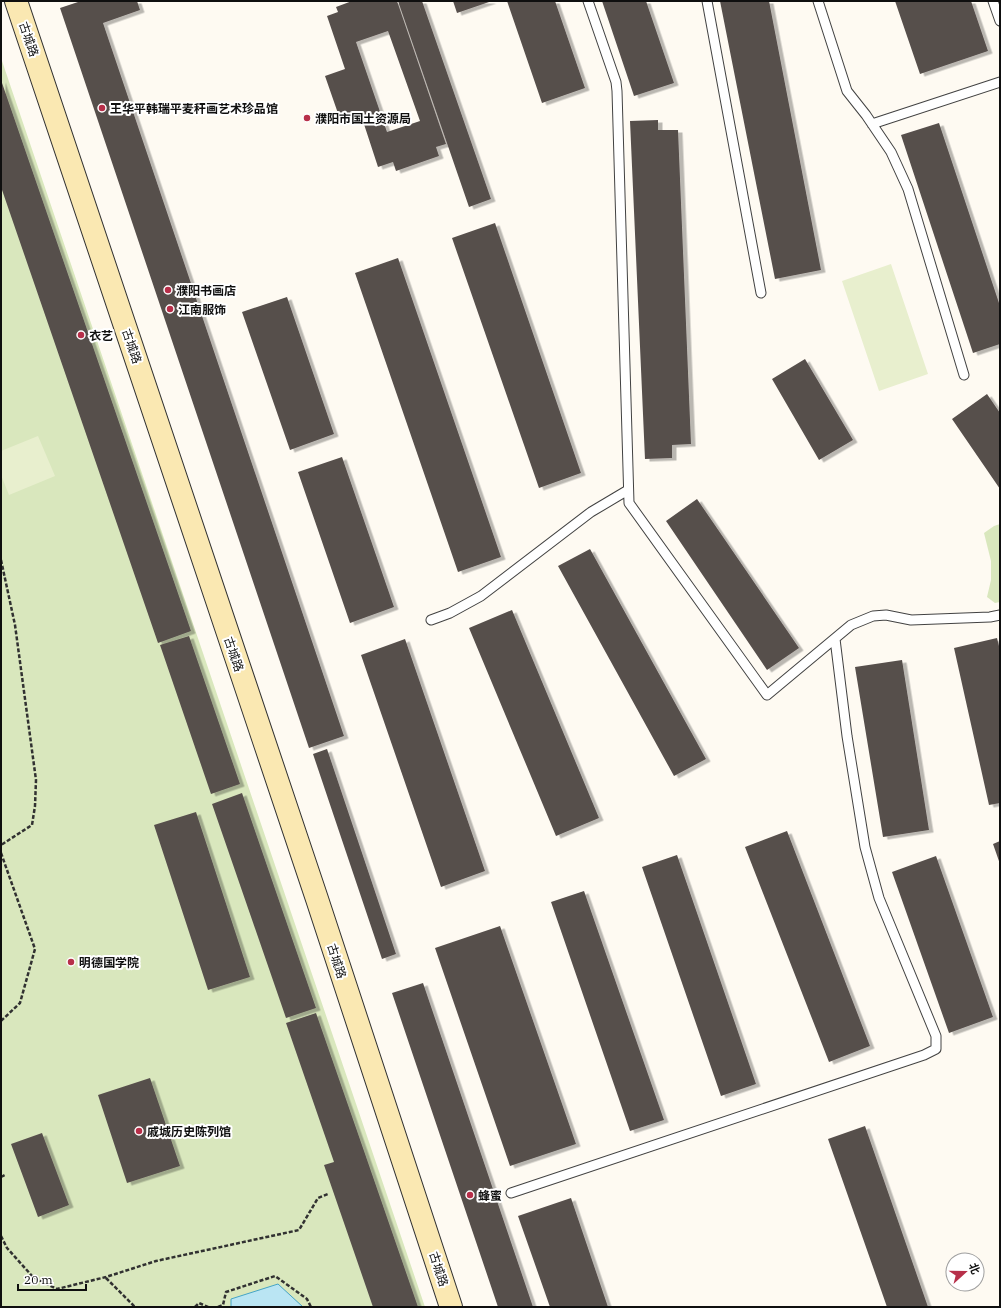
<svg xmlns="http://www.w3.org/2000/svg" width="1001" height="1308" font-family="'IBM Plex Serif','Noto Sans SC',serif">
<defs>
<filter id="shadow"><feDropShadow dx="4.5" dy="2.5" stdDeviation="0" flood-color="#0004"/></filter>
</defs>
<rect width="100%" height="100%" fill="#fefaf2"/>
<path fill="#d9e7bd" d="M1,58L425,1307H1Z
M1000,524V602L995,603L987,597L991,580V561L984,533L994,526Z"/>
<path fill="#e8efce" d="M891,264L928,374L879,391L842,281Z
M38,436L55,476L9,495L1,475V451Z"/>
<path fill="#bae5f3" stroke="#45a4c5" d="M278,1284L303,1307H231V1299Z"/>
<path fill="#574f4c" fill-rule="evenodd" filter="url(#shadow)" d="M81,1H137L140,10L103,23L344,736L309,748L60,8Z
M352,1H397L446,144L436,147L439,156L396,171L393,162L378,167L361,115L341,122L325,76L345,69L327,16L338,12L336,7ZM388,31L420,121L387,132L356,42Z
M398,1H422L491,199L469,207Z
M453,1H492L457,13Z
M507,1H555L585,88L542,103Z
M602,1H646L674,83L634,96Z
M720,1H769L821,270L775,279Z
M895,1H971L988,51L920,74Z
M1,80L191,631L158,643L1,187Z
M658,120V130H678L691,444L672,445V458L645,459L630,121Z
M939,123L1000,306V344L973,353L901,135Z
M495,223L581,473L539,488L452,238Z
M398,258L501,557L458,572L355,273Z
M287,297L334,434L290,450L242,312Z
M805,359L853,440L819,460L772,379Z
M987,394L1000,413V489L952,419Z
M342,457L394,607L350,623L298,472Z
M697,499L799,648L767,670L666,521Z
M590,549L706,759L674,776L558,566Z
M512,610L599,818L556,836L469,628Z
M189,636L240,784L211,794L160,645Z
M997,638L1000,650V803L989,805L954,648Z
M405,639L485,871L441,887L361,655Z
M902,660L929,830L883,837L855,667Z
M327,749L396,954L382,959L313,754Z
M242,793L316,1008L286,1018L212,804Z
M196,812L250,977L208,990L154,825Z
M787,831L870,1046L829,1062L745,847Z
M1000,841V864L993,844Z
M677,855L756,1084L721,1096L642,867Z
M936,856L993,1017L949,1033L892,872Z
M584,891L664,1120L630,1131L551,902Z
M500,926L576,1144L510,1166L435,948Z
M423,983L533,1307H498L392,993Z
M316,1013L364,1151L418,1307H373L324,1165L334,1162L286,1023Z
M150,1078L180,1166L127,1183L98,1095Z
M865,1126L928,1307H887L828,1139Z
M42,1133L69,1205L38,1217L11,1144Z
M571,1198L608,1307H550L518,1216Z"/>
<g fill="none" stroke-linecap="round" stroke-linejoin="round">
<defs>
<path id="lane" d="M588,1L616,82L617,91L629,503L767,695L851,625L873,616L886,615L911,620L990,617L1000,615
M707,1L761,293
M818,1L847,91L866,115L891,152L908,189L964,375
M993,1L1000,21
M872,124L1000,82
M431,620L450,613L481,596L591,512L628,490
M511,1193L924,1055L936,1049V1036L879,898L865,847L847,736L835,639"/>
<path id="secondary" d="M16,1L317,899L451,1307"/>
</defs>
<use href="#lane" stroke="#424242" stroke-width="11"/>
<use href="#secondary" stroke="#313131" stroke-width="24"/>
<path stroke="#313131" stroke-width="2.5" stroke-dasharray="4 2" stroke-linecap="butt" d="M1,560L15,625L36,780L35,806L32,825L1,845
M1,853L35,949L20,1003L1,1021
M1,1177L5,1175
M1,1236L7,1248L33,1277L57,1289L106,1277L156,1261L299,1230L318,1198L328,1194
M106,1278L135,1307
M195,1307L199,1303L208,1307
M218,1307L223,1305L226,1292L275,1276L307,1299L311,1307"/>
<use href="#lane" stroke="#fff" stroke-width="9"/>
<use href="#secondary" stroke="#fae8b2" stroke-width="22"/>
</g>
<g fill="#b72f49" stroke="#fff" stroke-width="1.5">
<circle cx="102" cy="108" r="4"/>
<circle cx="307" cy="118" r="4"/>
<circle cx="168" cy="290" r="4"/>
<circle cx="170" cy="309" r="4"/>
<circle cx="81" cy="335" r="4"/>
<circle cx="71" cy="962" r="4"/>
<circle cx="139" cy="1131" r="4"/>
<circle cx="470" cy="1195" r="4"/>
</g>
<g text-anchor="middle" dominant-baseline="central" stroke-width="4" stroke-linejoin="round" paint-order="stroke">
<g font-size="12" fill="#0f0f0f" stroke="#fff">
<text transform="translate(29 39) rotate(71)">古城路</text>
<text transform="translate(132 346) rotate(71)">古城路</text>
<text transform="translate(234 654) rotate(71)">古城路</text>
<text transform="translate(337 961) rotate(72)">古城路</text>
<text transform="translate(439 1269) rotate(72)">古城路</text>
</g>
<g font-size="12" font-weight="bold" fill="#0f0f0f" stroke="#fff" text-anchor="start">
<text x="110" y="108">王华平韩瑞平麦秆画艺术珍品馆</text>
<text x="315" y="118">濮阳市国土资源局</text>
<text x="176" y="290">濮阳书画店</text>
<text x="178" y="309">江南服饰</text>
<text x="89" y="335">衣艺</text>
<text x="79" y="962">明德国学院</text>
<text x="147" y="1131">戚城历史陈列馆</text>
<text x="478" y="1195">蜂蜜</text>
</g>
</g>
<rect width="1001" height="1308" fill="none" stroke="#0f0f0f" stroke-width="4"/>
<g transform="translate(965 1272) rotate(69)"><circle r="19" fill="#ffffff" stroke="#9f9f9f"/>
<path d="M0-3L7 15L0 10L-7 15Z" fill="#b72f49"/>
<text y="-6" font-size="11" font-weight="bold" text-anchor="middle" fill="#0f0f0f">北</text>
</g>
<path d="M18 1284v6h68v-6" fill="none" stroke="#0f0f0f" stroke-width="2"/>
<text x="24" y="1284" font-size="12" fill="#0f0f0f" stroke="#ffffff" stroke-width="3" paint-order="stroke">20 m</text>
</svg>
